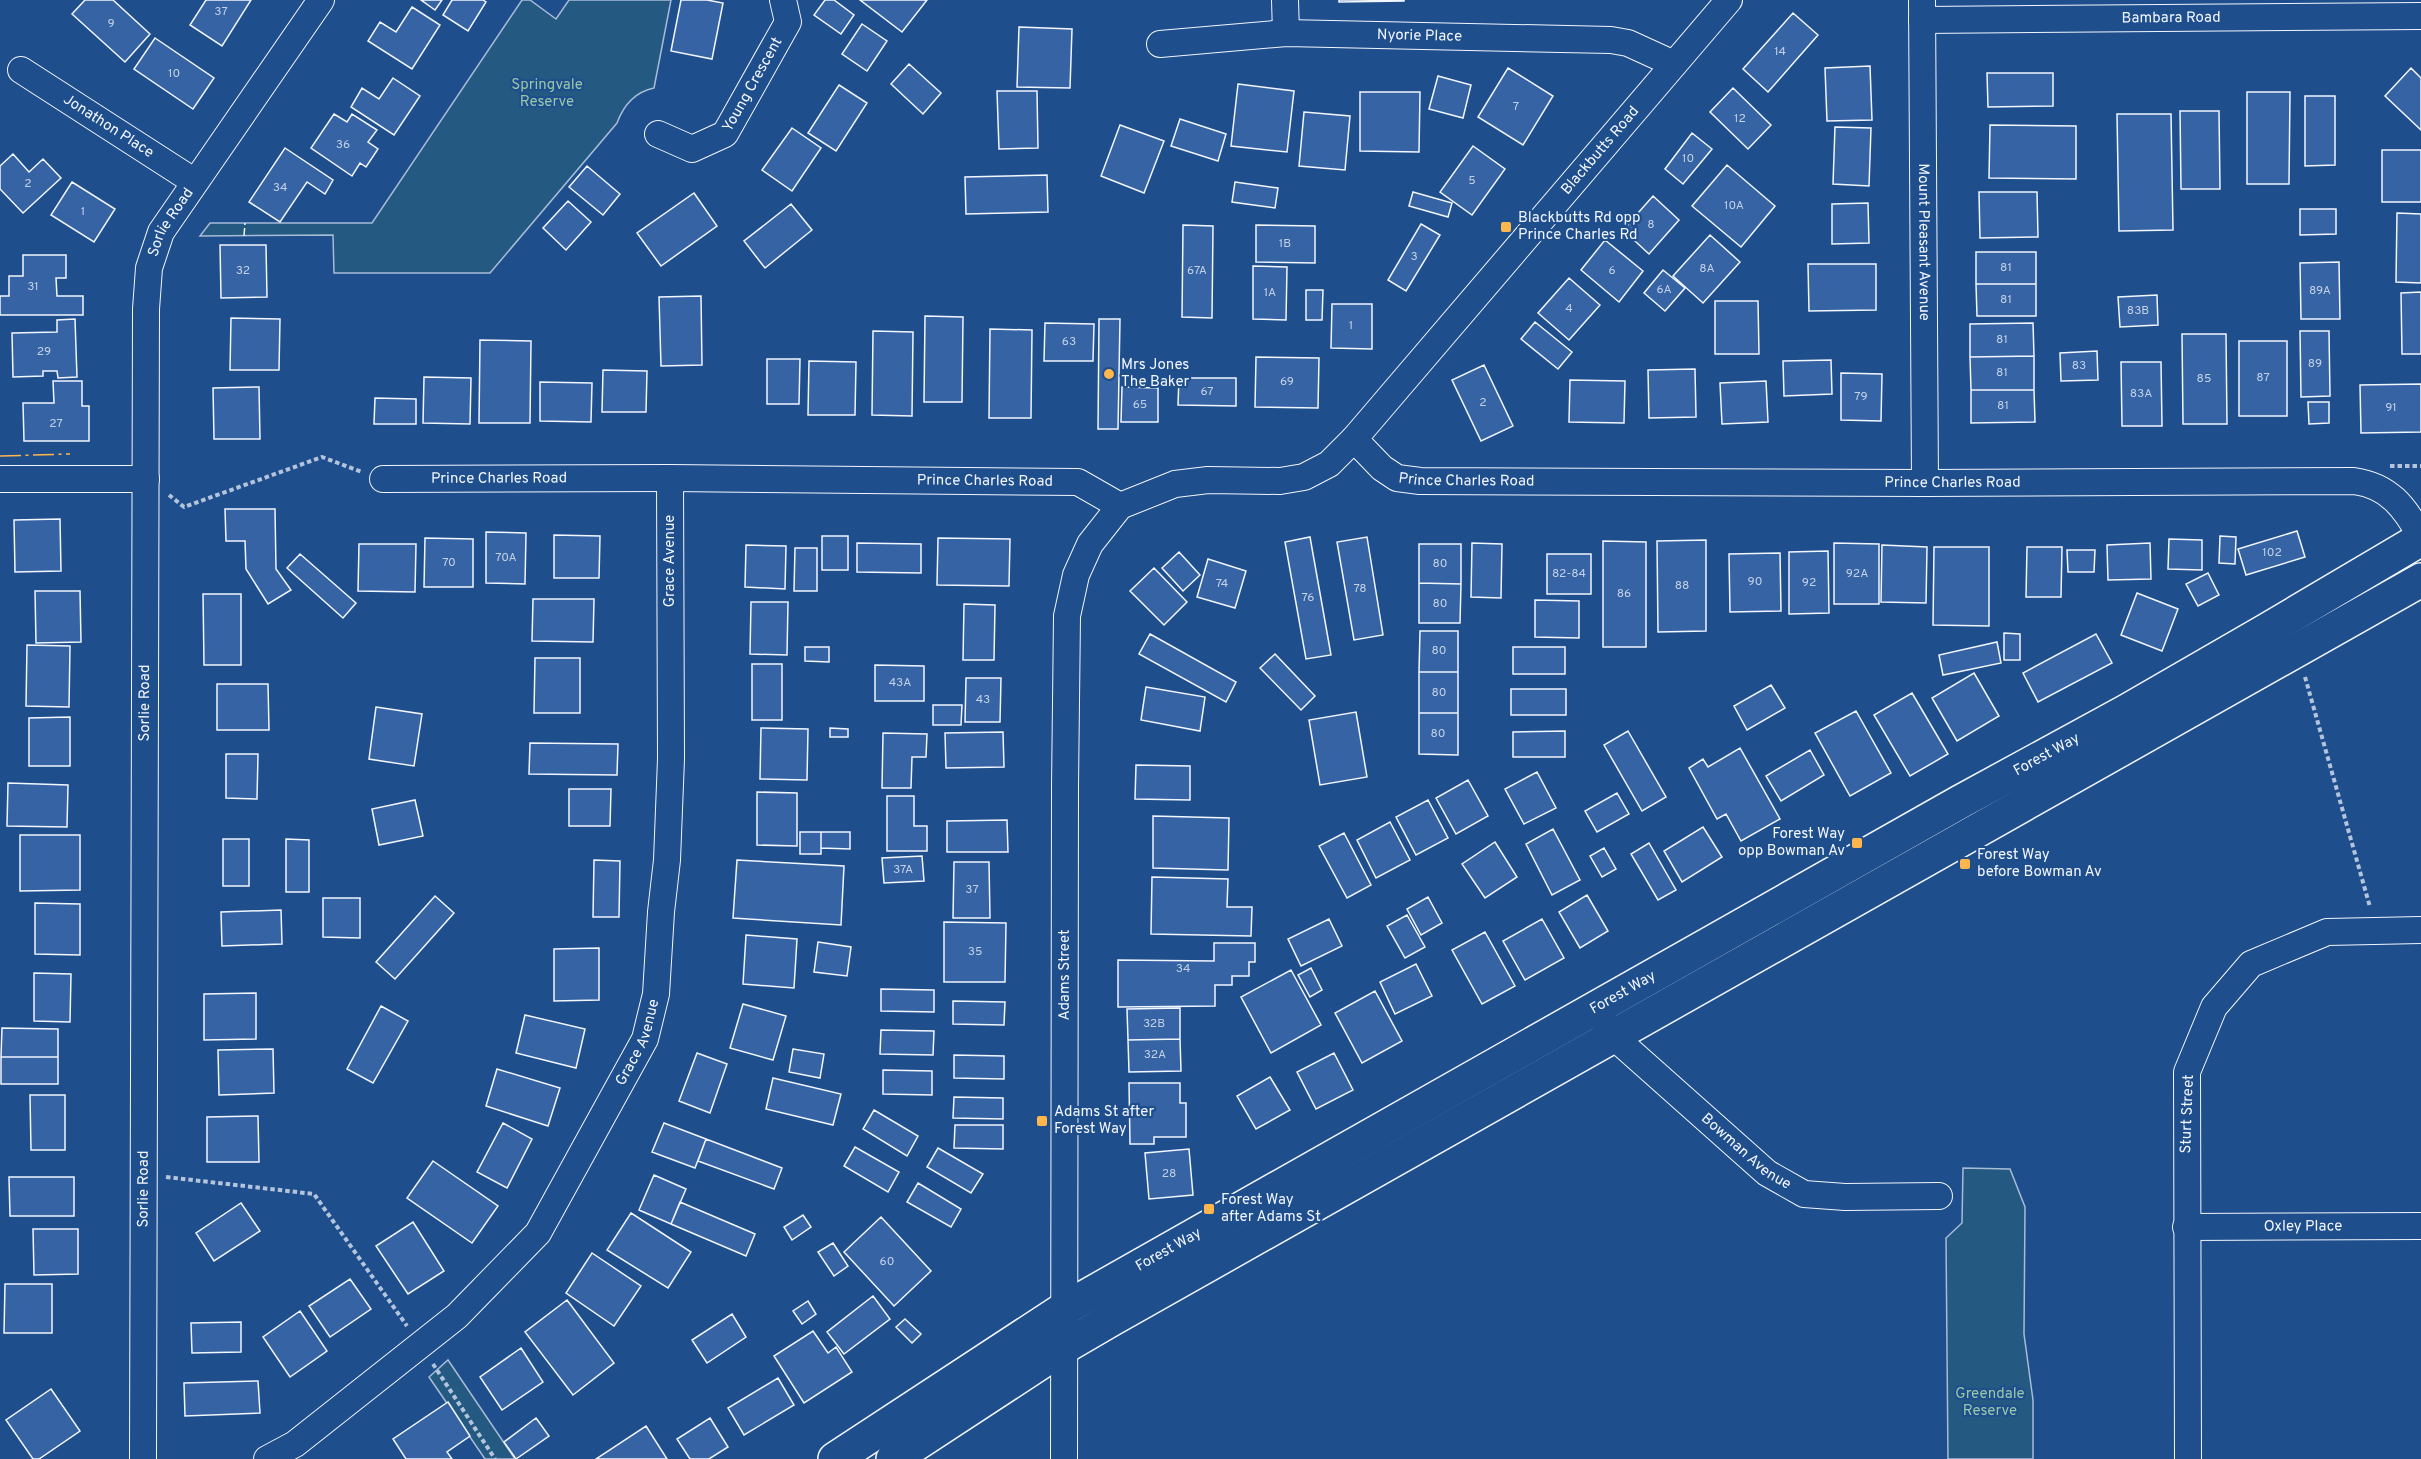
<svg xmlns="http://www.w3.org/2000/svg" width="2421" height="1459" font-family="Overpass,sans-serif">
<rect width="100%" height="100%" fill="#1f4e8c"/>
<path fill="#245a82" stroke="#a8bbd7" stroke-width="1.5" d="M522,0H530L556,19L569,0H671L654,88C635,92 624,104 617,123L490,273H334L333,235L200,236L210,223H372Z
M1963,1168L2010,1169L2025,1207L2024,1334L2033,1400V1459H1948L1946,1238L1962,1223Z
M448,1360L515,1459H485L429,1377Z"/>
<path fill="#3563a3" stroke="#f2f6ff" stroke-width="1.5" d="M85,0H113L150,34L125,62L72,14Z
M206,0H251L222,46L190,25Z
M421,0H442L435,10Z
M452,0H483L486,2L468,31L443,15Z
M681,0H707L723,3L712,59L671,51Z
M825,0H834L854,15L841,34L814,15Z
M860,0H927L902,32Z
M1339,0H1404V1L1339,2Z
M412,7L440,25L412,69L368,41L380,22L396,32Z
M1793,13L1818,35L1768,92L1743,69Z
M862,24L887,41L867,71L842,54Z
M1019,27L1072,29L1070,88L1017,87Z
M155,38L214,78L193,109L134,69Z
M909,64L941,93L923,114L891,84Z
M1870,66L1872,120L1827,121L1825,68Z
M1508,68L1553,96L1523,145L1478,117Z
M2411,68L2421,78V130L2385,96Z
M1987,73H2053V106L1988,107Z
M1438,76L1471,85L1463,118L1429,109Z
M393,78L420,96L394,135L351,107L362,88L379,99Z
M1238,84L1294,91L1287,152L1231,146Z
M839,85L867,103L836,151L808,133Z
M1733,88L1771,125L1748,149L1710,112Z
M997,91H1037L1038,148L999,149Z
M1360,92H1420L1419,152L1360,151Z
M2247,92H2290L2289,184H2247Z
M2305,96H2335V165L2305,166Z
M2180,111H2219L2220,189H2181Z
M1304,112L1350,116L1345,170L1299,166Z
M334,114L347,122L352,114L377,130L368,142L378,149L366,167L360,163L352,176L311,148Z
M2117,114H2171L2173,230L2119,231Z
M1180,119L1226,134L1218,161L1171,146Z
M1120,125L1164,141L1144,193L1101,176Z
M1990,125L2076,126V179L1989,178Z
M1835,127L1871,128L1869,186L1833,184Z
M792,128L821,148L792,191L762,170Z
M1692,133L1712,149L1683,184L1665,169Z
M1473,146L1505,169L1472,215L1440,192Z
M285,148L333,180L325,194L307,182L280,222L249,202Z
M2382,150H2421V202H2382Z
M13,154L29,172L43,159L61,178L23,213L0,189V166Z
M1727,165L1775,206L1741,247L1692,206Z
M587,166L620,194L603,215L569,187Z
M1047,175L1048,212L966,214L965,177Z
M72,182L115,209L94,242L51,215Z
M1235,182L1278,188L1275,208L1232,202Z
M1413,192L1452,203L1448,217L1409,206Z
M1979,192H2037L2038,237L1980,238Z
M694,193L717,226L661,266L637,233Z
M1653,196L1679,220L1649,254L1623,230Z
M568,201L591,222L566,250L543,228Z
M1868,203L1869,243L1832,244V204Z
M791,204L812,230L765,268L744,241Z
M2300,209H2336V234L2300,235Z
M2397,213L2421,214V283L2396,282Z
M1421,224L1440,235L1406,291L1388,280Z
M1183,225L1213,226L1212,318L1182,317Z
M1256,225L1315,226V263L1256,262Z
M1710,235L1740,262L1703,303L1673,276Z
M1605,240L1643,271L1619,302L1581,270Z
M220,245H266L267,297L221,298Z
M1976,252H2036V284H1976Z
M23,255H66V278H56L57,296H83V315H0V296H9V276H23Z
M2339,262L2340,319H2301L2300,263Z
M1808,264H1876V310L1809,311Z
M1253,266L1287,267L1286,320L1253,319Z
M1663,270L1685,288L1665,311L1644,293Z
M1569,278L1600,305L1569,340L1538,313Z
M1976,284H2036V316H1977Z
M1306,290H1323L1322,320H1306Z
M2421,292V354H2402L2401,293Z
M2157,295L2158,325L2120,327L2118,297Z
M701,296L702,365L661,366L659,297Z
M1715,301H1758L1759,354H1715Z
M1332,304H1372V349L1331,348Z
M925,316L963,317L962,402H924Z
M231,318L280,319L279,370H230Z
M75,319L77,377L58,378L57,371H43V376L13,377L12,333L57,332V320Z
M1099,319H1120L1118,429H1098Z
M1535,322L1572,352L1558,369L1521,339Z
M1045,323L1094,324L1093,361H1044Z
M2033,323L2034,356L1970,357V324Z
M990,329L1032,330L1031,418H989Z
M873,331L913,332L912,416L872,415Z
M2300,331H2329L2330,396L2301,397Z
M2182,334H2226L2227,424H2183Z
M480,340L531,341L530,423H479Z
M2239,341H2287V416H2239Z
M2097,351L2098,380L2061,381L2060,353Z
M2034,356V390H1971L1970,357Z
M1256,357L1319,358L1318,408L1255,407Z
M767,359H800L799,404H767Z
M1831,360L1832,394L1784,396L1783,361Z
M809,361L856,362L855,415H808Z
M2121,362H2161L2162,426H2122Z
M1484,365L1513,426L1481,441L1452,380Z
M1695,369L1696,417L1649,418L1648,370Z
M603,370L647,371L646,412H602Z
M1841,373L1882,374L1881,421L1841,420Z
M424,377L471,378L470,424L423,423Z
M1179,378H1236V406L1178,405Z
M1570,380L1625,381L1624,423L1569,422Z
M53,381H82V406H89V441H24L23,403H54Z
M1766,381L1768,422L1722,424L1720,383Z
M540,382L592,383L591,422L540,421Z
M2421,384V432L2361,433L2360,385Z
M259,387L260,439H214L213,388Z
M1122,387L1158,388V422H1121Z
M1971,390H2034L2035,422L1971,423Z
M375,398L416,399V424H374Z
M2308,402H2329V423L2309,424Z
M225,509H275L276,569L291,590L268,604L246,569L245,541H226Z
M60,519L61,571L15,572L14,520Z
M2297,531L2305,557L2246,575L2238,549Z
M486,532L526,533L525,584L486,583Z
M554,535L600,536L599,578H554Z
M822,536H848V570H822Z
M2220,536L2236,537L2235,564L2219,563Z
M1310,537L1331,655L1306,659L1285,542Z
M1367,537L1383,635L1354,640L1337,542Z
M425,538L473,539V587H424Z
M938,538L1010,539L1009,586L937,585Z
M2169,539L2202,540V570L2168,569Z
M1706,540V631L1658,632L1657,541Z
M1603,541L1646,542V647H1603Z
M857,543L921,544V573L857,572Z
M1472,543L1502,544L1501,598L1471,597Z
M1834,543L1879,544V604H1834Z
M2150,543L2151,579L2108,580L2107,545Z
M359,544H416L415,592L358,591Z
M1419,544H1461V584L1419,583Z
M746,545L786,546L785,589L745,587Z
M1882,545L1927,547L1926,603L1881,602Z
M1934,547H1989V626L1933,625Z
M2027,547H2062L2061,597H2026Z
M795,548H817V591H794Z
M2067,550H2095L2094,572H2068Z
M1828,551L1829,613L1789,614V552Z
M1179,552L1200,575L1183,591L1162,568Z
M1780,553L1781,611L1730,612L1729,554Z
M300,554L356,603L343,618L287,568Z
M1547,554H1591V594H1547Z
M1208,559L1246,571L1235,608L1197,597Z
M1154,568L1187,602L1164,625L1130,591Z
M2208,573L2219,595L2198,606L2186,584Z
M1419,583L1461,584L1460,623H1419Z
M35,591H80L81,642L36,643Z
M2137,593L2178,609L2162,651L2121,635Z
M203,594H241V665H204Z
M533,599H594L593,642L532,641Z
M1535,600L1579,601V638L1535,637Z
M751,602H788L787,655L750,654Z
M964,604L995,605L994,660H963Z
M1420,631H1458V672H1419Z
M2004,633L2020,634V660H2004Z
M1150,634L1236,682L1226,702L1139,654Z
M2096,634L2112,663L2038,702L2023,673Z
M1997,642L2001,663L1943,675L1939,655Z
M27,645L70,646L69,707L26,706Z
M805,647H829V662L805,661Z
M1513,647H1565V674H1513Z
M1275,654L1315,696L1301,710L1260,668Z
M535,658H580V713H534Z
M752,664H782V720H752Z
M875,665L924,666V701H875Z
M1419,672H1458V713H1419Z
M1974,673L1999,716L1957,741L1932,698Z
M966,678H1001L1000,722H965Z
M217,684H268L269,730H217Z
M1771,685L1785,708L1747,730L1734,706Z
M1146,687L1205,697L1200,731L1141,720Z
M1511,689H1566V715H1511Z
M1912,693L1948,754L1910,776L1874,715Z
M933,705H962L961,725H933Z
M376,707L422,714L414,766L369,759Z
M1856,711L1891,773L1850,796L1815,733Z
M1356,712L1367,777L1320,785L1309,720Z
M1419,713H1458V755L1419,754Z
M70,717V766H29V718Z
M761,728L808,729L807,780L760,779Z
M830,728L848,729V737H830Z
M1565,731V757H1513V732Z
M1628,731L1666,797L1642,811L1604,745Z
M1003,732L1004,767L946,768L945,733Z
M883,733L927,734L926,757H912L911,788H882Z
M530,743L618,744L617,775L529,774Z
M1740,748L1780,819L1741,841L1726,814L1717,819L1689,768L1703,759L1708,767Z
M1810,750L1824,775L1781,801L1766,776Z
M226,754H258L257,799L226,798Z
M1136,765L1190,766V800L1135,799Z
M1537,772L1556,808L1524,824L1505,789Z
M1468,780L1488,816L1456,834L1436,798Z
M8,783L68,785L67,827L7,826Z
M569,789H611L610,826H569Z
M757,792L797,793V846L757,845Z
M1617,793L1629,814L1597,832L1585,811Z
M887,796H914V826H927V851H887Z
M415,800L423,836L379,845L372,809Z
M1428,800L1448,838L1416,855L1396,817Z
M1153,816L1229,818L1228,870L1153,868Z
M1007,820L1008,852H947V821Z
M1390,822L1410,860L1376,878L1357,840Z
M1703,827L1722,857L1682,882L1664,851Z
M1553,829L1580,880L1552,895L1526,844Z
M800,832H821V854H800Z
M821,832H850V849L821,848Z
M1344,833L1371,885L1347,898L1319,846Z
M20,835H80V890L20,891Z
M223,839H249V886H223Z
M286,839L309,840V892H286Z
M1495,842L1517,877L1485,898L1462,864Z
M1649,843L1676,890L1658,900L1631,854Z
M1604,848L1616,869L1602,877L1590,856Z
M922,856L924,881L884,883L882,858Z
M594,860L620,861L619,917H593Z
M737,860L844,866L841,925L733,918Z
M954,862H989L990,918H953Z
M1152,877L1228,879L1227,907H1252L1251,936L1151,934Z
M1587,895L1608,931L1580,948L1559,912Z
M435,896L454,913L395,979L376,962Z
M1428,897L1442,923L1421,935L1407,909Z
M323,898H360V938L323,937Z
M35,903L80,904V955L35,954Z
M281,910L282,944L222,946L221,912Z
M1407,915L1425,947L1405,958L1387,926Z
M1329,919L1342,946L1301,966L1288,939Z
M1542,919L1564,958L1525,980L1503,941Z
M944,922L1006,923L1005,982H944Z
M1485,932L1515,986L1482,1004L1452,950Z
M746,935L797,939L794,988L743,984Z
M818,942L851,947L847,976L814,972Z
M1214,943H1255V962H1249V976H1232V985H1215V1006L1118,1007V960L1214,961Z
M599,948V1000L554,1001V949Z
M1416,964L1432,996L1395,1014L1380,982Z
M1311,968L1322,990L1310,997L1298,975Z
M1291,970L1321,1025L1271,1053L1241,997Z
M34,973L71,974L70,1022L34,1021Z
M881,989L934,990V1012L881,1011Z
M1375,991L1402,1041L1362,1063L1335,1013Z
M256,993V1039L204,1040V994Z
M953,1001L1005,1002L1004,1025L953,1024Z
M743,1004L786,1016L773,1060L730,1048Z
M381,1006L408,1021L373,1083L347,1069Z
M1180,1008V1039L1128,1040L1127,1009Z
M525,1015L585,1029L576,1068L516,1053Z
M2,1028L58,1029V1057H1Z
M881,1030L934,1031L933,1055L880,1054Z
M1180,1039L1181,1071L1129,1072L1128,1040Z
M273,1049L274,1093L219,1095L218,1050Z
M793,1049L824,1054L820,1078L789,1072Z
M697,1053L727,1064L710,1113L679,1101Z
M1334,1053L1353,1090L1316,1109L1297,1072Z
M954,1055L1004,1056V1079L954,1078Z
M1,1057H58V1084H1Z
M497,1069L560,1088L548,1126L486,1106Z
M883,1070L932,1071V1095L883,1094Z
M1270,1077L1290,1110L1256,1129L1237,1096Z
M773,1078L841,1094L833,1125L766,1109Z
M1129,1083H1180V1103H1186V1137H1154V1144H1130Z
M30,1095H65V1150H31Z
M954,1097L1003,1098V1119L953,1118Z
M874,1110L918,1136L907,1156L863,1129Z
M258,1116L259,1162H207V1117Z
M503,1123L532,1139L507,1188L477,1172Z
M664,1123L706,1139L695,1168L652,1152Z
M955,1125H1003V1149L954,1148Z
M706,1139L782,1168L774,1189L698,1161Z
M855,1147L899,1172L888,1192L844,1166Z
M938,1148L983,1174L971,1193L927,1167Z
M1189,1149L1193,1195L1149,1199L1145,1153Z
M433,1161L498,1206L472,1243L407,1198Z
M654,1175L686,1189L671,1224L639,1210Z
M9,1177H74V1216H10Z
M918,1183L961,1209L951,1227L907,1202Z
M680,1202L755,1234L746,1256L671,1224Z
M241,1203L260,1231L214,1261L196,1233Z
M631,1213L691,1252L668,1288L607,1250Z
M803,1215L811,1227L792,1240L784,1227Z
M881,1217L931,1271L894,1306L844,1252Z
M413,1222L444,1271L408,1294L376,1246Z
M33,1229H78V1274L34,1275Z
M833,1243L848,1266L834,1276L818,1252Z
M592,1253L641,1286L614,1326L566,1293Z
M350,1279L371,1309L330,1337L309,1306Z
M5,1284H52V1333H4Z
M873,1296L890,1319L844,1354L827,1332Z
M567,1300L614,1363L573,1395L525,1332Z
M808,1301L816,1314L802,1324L793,1311Z
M300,1311L327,1351L290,1377L263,1337Z
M732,1314L746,1337L707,1363L692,1340Z
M905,1319L921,1334L912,1343L896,1327Z
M241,1322V1352L192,1353L191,1323Z
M813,1331L828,1353L836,1347L852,1372L804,1403L774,1356Z
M521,1348L543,1382L502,1410L480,1377Z
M778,1378L794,1405L744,1435L728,1408Z
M258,1381L260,1413L185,1416L184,1383Z
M51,1389L80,1431L39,1459H33L6,1420Z
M448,1402L470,1436L447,1452L452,1459H406L393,1439Z
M536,1418L549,1436L516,1459L504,1442Z
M710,1418L728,1447L709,1459H690L677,1439Z
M646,1426L667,1459H596Z"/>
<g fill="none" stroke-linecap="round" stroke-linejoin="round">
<defs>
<g id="minor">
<path d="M1285,0L1286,33"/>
<path id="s1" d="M1922,0L1925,483"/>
<path id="s2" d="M1922,20L2421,16"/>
<path id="s3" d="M1160,44L1286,33L1611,40L1628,43L1674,64"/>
<path id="s4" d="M21,70L195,182"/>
<path id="s5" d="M658,134L692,149L725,134L788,22L783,0"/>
<path id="s6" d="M1354,439L1382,468L1397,478L1420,481L1925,483L2354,481C2389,486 2405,507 2421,537"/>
<path d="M0,479H146"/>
<path id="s7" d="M383,479L670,478L1078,482L1120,506"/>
<path id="s8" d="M1604,1021L1613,1036L1767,1173L1804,1194L1845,1197L1939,1196"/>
<path id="s9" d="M2186,1227L2421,1226"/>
<path id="s10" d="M143,1459L146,309L149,268L161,232L321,0"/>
<path id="s11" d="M267,1459L295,1444L457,1316L538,1233L645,1039L656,994L661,912L667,860L671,759L670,478"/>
<path id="s12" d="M1064,1459L1065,787L1067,616L1076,575L1090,544L1120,506L1175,484L1208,480L1280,481L1304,477L1329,464L1354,439L1729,0"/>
<path d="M2188,1459L2187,1072L2214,1007L2251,964L2327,932L2421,930"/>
</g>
<g id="major">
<path id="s13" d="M835,1459L1064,1309L1960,802L2125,712L2267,630L2421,539"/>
<path d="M893,1459L1064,1347L1112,1319L2421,580"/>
</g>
</defs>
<use href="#minor" stroke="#f2f6ff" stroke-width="28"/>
<use href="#major" stroke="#f2f6ff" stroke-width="36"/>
<path stroke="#b3c4dc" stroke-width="4" stroke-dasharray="4.5 3" stroke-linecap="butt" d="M2390,466H2421
M169,495L184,507L322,457L362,472
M2305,677L2370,907
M166,1177L314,1194L407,1326
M433,1364L495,1459"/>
<use href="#minor" stroke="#1f4e8c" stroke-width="26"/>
<use href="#major" stroke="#1f4e8c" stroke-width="33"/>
<path stroke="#f2f6ff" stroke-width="1.5" stroke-dasharray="8 3" stroke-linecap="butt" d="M244,236L245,223"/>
<path stroke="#ffb74d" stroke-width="1.5" stroke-dasharray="21 4.5 3 4.5" stroke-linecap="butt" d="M0,456L70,454"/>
</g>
<g fill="#ffb74d" stroke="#1f4e8c" stroke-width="2">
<rect x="1500" y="221" width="12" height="12" rx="3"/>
<circle cx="1109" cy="374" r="6"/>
<rect x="1851" y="837" width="12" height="12" rx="3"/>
<rect x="1959" y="858" width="12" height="12" rx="3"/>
<rect x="1036" y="1115" width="12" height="12" rx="3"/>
<rect x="1203" y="1203" width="12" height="12" rx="3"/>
</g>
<g text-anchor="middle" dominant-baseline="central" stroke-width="4.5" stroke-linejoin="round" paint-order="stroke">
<g font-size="12" fill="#c3d1e8">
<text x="221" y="12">37</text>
<text x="111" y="24">9</text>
<text x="1780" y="52">14</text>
<text x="174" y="74">10</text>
<text x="1516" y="107">7</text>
<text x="1740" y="119">12</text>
<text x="343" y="145">36</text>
<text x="1688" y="159">10</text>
<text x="1472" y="181">5</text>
<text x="28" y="184">2</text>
<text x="280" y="188">34</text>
<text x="1734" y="206">10A</text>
<text x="83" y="212">1</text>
<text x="1651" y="225">8</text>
<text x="1285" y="244">1B</text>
<text x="1414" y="257">3</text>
<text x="2006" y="268">81</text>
<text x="1707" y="269">8A</text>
<text x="243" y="271">32</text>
<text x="1197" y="271">67A</text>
<text x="1612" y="271">6</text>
<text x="33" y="287">31</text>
<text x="1664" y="290">6A</text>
<text x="2320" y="291">89A</text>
<text x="1270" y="293">1A</text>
<text x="2006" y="300">81</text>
<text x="1569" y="309">4</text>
<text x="2138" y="311">83B</text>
<text x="1351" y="326">1</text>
<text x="2002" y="340">81</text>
<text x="1069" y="342">63</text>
<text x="44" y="352">29</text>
<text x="2315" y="364">89</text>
<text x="2079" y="366">83</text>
<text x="2002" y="373">81</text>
<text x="2263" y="378">87</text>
<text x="2204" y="379">85</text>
<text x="1287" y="382">69</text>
<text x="1207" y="392">67</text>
<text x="2141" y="394">83A</text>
<text x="1861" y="397">79</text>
<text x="1483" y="403">2</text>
<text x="1140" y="405">65</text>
<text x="2003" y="406">81</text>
<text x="2391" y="408">91</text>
<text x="56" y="424">27</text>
<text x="2272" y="553">102</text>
<text x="506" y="558">70A</text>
<text x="449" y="563">70</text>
<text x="1440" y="564">80</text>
<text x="1569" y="574">82-84</text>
<text x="1857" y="574">92A</text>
<text x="1755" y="582">90</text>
<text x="1809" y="583">92</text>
<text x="1222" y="584">74</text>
<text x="1682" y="586">88</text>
<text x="1360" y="589">78</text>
<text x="1624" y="594">86</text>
<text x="1308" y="598">76</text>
<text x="1440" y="604">80</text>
<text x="1439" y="651">80</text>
<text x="900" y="683">43A</text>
<text x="1439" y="693">80</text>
<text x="983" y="700">43</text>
<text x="1438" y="734">80</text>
<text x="903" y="870">37A</text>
<text x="972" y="890">37</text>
<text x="975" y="952">35</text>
<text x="1183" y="969">34</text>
<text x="1154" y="1024">32B</text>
<text x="1155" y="1055">32A</text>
<text x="1169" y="1174">28</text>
<text x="887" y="1262">60</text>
</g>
<g font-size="15" fill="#f2f6ff" stroke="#1f4e8c">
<text stroke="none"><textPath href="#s2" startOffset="249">Bambara Road</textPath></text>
<text stroke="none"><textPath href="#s3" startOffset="260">Nyorie Place</textPath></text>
<text stroke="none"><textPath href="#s5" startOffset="130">Young Crescent</textPath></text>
<text stroke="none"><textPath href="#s4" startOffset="104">Jonathon Place</textPath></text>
<text stroke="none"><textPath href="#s12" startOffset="1599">Blackbutts Road</textPath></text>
<text stroke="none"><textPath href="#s10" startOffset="1242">Sorlie Road</textPath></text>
<text stroke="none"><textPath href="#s1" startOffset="242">Mount Pleasant Avenue</textPath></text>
<text stroke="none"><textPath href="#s6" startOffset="128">Prince Charles Road</textPath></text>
<text stroke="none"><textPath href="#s7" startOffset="116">Prince Charles Road</textPath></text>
<text stroke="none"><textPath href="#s7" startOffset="602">Prince Charles Road</textPath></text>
<text stroke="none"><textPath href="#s6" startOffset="614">Prince Charles Road</textPath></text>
<text transform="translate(670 561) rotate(-90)">Grace Avenue</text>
<text stroke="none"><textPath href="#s10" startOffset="756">Sorlie Road</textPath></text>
<text stroke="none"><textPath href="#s13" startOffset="1402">Forest Way</textPath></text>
<text stroke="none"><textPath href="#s12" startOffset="484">Adams Street</textPath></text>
<text stroke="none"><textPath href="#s13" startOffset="916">Forest Way</textPath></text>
<text stroke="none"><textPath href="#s11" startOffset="570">Grace Avenue</textPath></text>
<text transform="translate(2188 1114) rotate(-88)">Sturt Street</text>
<text stroke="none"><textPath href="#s8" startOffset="194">Bowman Avenue</textPath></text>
<text stroke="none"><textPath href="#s10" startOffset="270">Sorlie Road</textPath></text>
<text stroke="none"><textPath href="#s9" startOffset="117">Oxley Place</textPath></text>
<text stroke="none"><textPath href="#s13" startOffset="394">Forest Way</textPath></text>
</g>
<g font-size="15" fill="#97c8a6" stroke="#1f4e8c">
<text x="547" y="85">Springvale<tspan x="547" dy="17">Reserve</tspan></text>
<text x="1990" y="1394">Greendale<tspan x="1990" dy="17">Reserve</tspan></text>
</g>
<g font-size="15" fill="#f2f6ff" stroke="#1f4e8c" text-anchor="start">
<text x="1518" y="218">Blackbutts Rd opp<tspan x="1518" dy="17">Prince Charles Rd</tspan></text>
<text x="1121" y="365">Mrs Jones<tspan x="1121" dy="17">The Baker</tspan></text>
<text x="1845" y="834" text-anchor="end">Forest Way<tspan x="1845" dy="17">opp Bowman Av</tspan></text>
<text x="1977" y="855">Forest Way<tspan x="1977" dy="17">before Bowman Av</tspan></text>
<text x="1054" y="1112">Adams St after<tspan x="1054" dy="17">Forest Way</tspan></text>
<text x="1221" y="1200">Forest Way<tspan x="1221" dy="17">after Adams St</tspan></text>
</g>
</g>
</svg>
